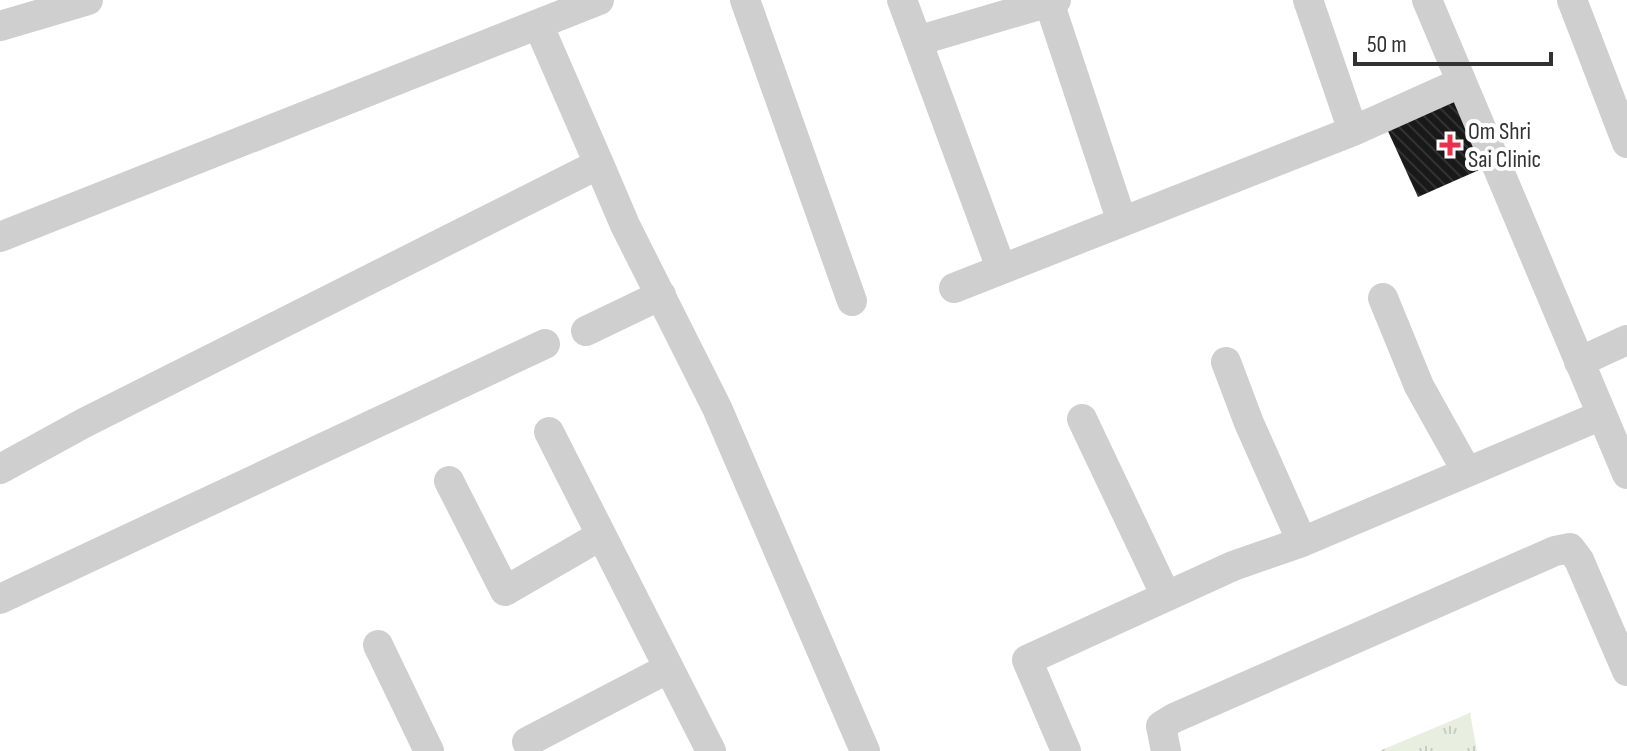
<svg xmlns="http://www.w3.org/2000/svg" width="1627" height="751" font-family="'Sofia Sans Condensed',sans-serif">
<defs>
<pattern id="park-tufts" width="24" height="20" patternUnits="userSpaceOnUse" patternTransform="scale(2)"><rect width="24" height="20" fill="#e9efe0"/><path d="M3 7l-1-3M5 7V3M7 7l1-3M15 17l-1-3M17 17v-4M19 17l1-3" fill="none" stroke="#c8cdc1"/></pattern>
<pattern id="building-back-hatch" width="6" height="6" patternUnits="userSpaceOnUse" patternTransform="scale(2)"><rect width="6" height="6" fill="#191919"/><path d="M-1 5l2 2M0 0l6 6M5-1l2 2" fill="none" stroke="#323232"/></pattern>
</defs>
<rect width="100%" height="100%" fill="#fff"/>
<path fill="url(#park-tufts)" d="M1470,713L1477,751H1379Z"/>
<path fill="url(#building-back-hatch)" d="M1457,97L1488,166L1418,197L1387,129Z"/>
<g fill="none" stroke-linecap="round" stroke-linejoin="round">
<path stroke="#cfcfcf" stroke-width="30" d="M745,0L852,301
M902,0L1001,268
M1308,0L1353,131
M1427,0L1627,474
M1572,0L1627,143
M1049,2L1122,222
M0,26L88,0
M917,41L1056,0
M599,164L625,225L717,408L865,751
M0,237L599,0
M954,288L1353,131L1460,83
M1383,298L1419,386L1466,470
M586,331L661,295
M1226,362L1249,423L1302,542
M1579,362L1627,340
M1082,419L1166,596
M549,432L711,751
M0,469L84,423L599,164L538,24
M449,481L505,591L600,536
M0,599L545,344
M378,645L429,751
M527,742L667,669
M1066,751L1027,660L1233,566L1302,542L1602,415
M1166,751L1161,726L1174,718L1555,551L1570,548L1579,560L1627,671"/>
</g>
<path fill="#ed3049" stroke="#fff" stroke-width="3" d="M1446 133h8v8h8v8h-8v8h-8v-8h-8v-8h8z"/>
<g text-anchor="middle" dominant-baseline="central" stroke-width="8" stroke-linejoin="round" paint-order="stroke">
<g font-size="24" fill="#323232" stroke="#fff" text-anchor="start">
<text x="1468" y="131">Om Shri<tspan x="1468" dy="28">Sai Clinic</tspan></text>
</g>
</g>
<path d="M1355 52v12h196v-12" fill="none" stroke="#323232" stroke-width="4"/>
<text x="1367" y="52" font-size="24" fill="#323232" stroke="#ffffff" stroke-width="6" paint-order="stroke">50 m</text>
</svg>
